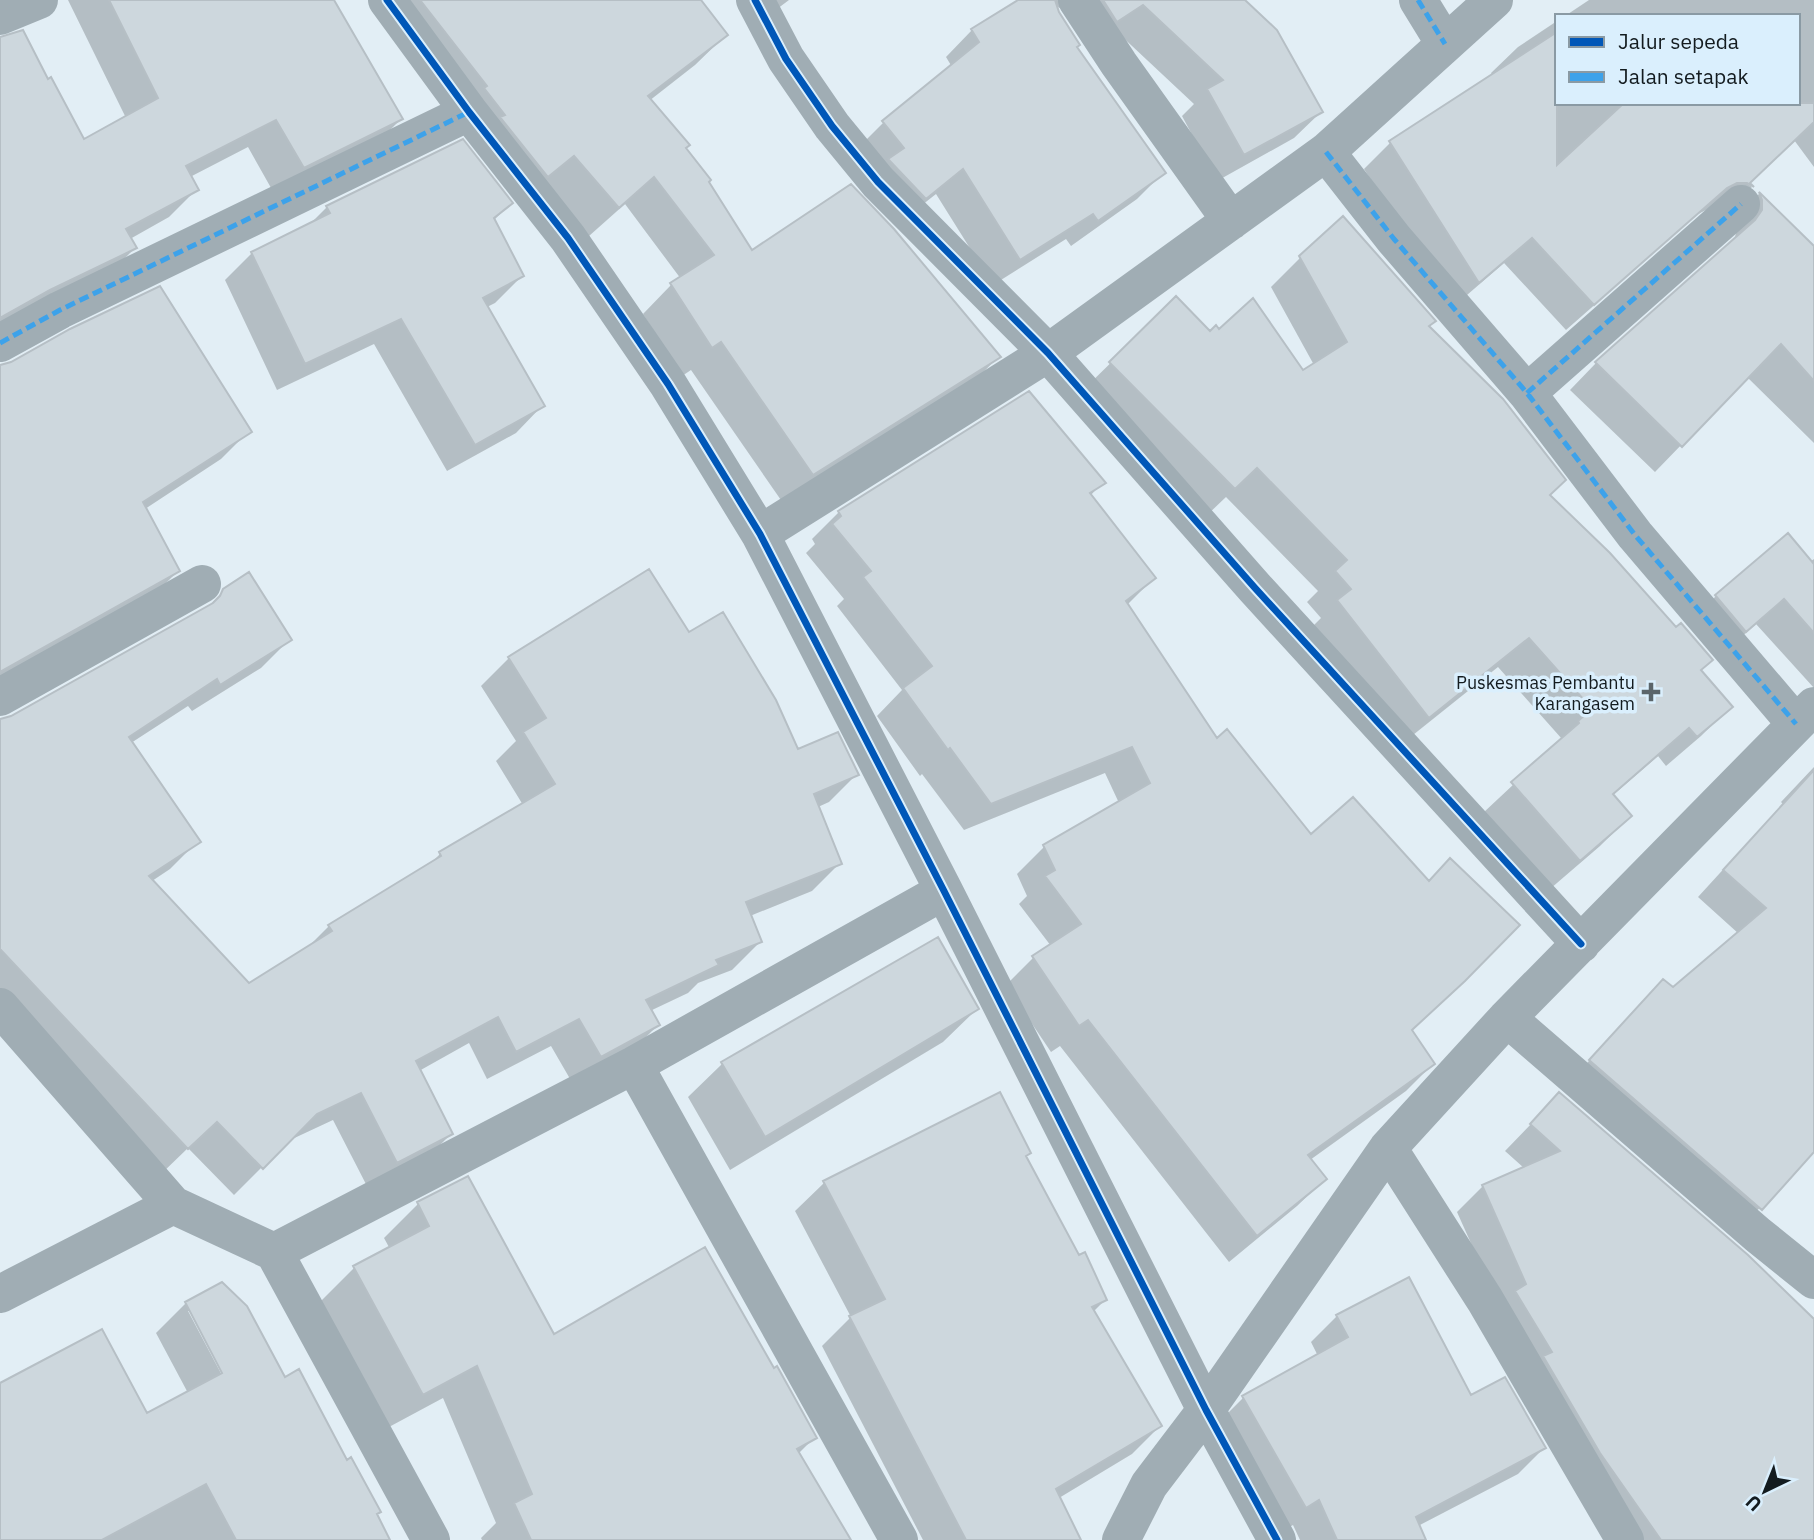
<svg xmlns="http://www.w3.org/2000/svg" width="1814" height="1540" font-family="'IBM Plex Sans',sans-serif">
<rect width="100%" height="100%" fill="#e2eef5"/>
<path fill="#0003" fill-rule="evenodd" d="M68,0H332L401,119L373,147L275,195L248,147L190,177L197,189L169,217L130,239L135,248L107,276L0,329V39L47,81L84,141L126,118Z
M369,0H699L726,35L695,65L649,101L707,182L752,252L998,357L970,386L783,503L691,370L682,376L643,314L671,285L681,279L625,204L589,236Z
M771,0H789L777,9Z
M1021,0H1243L1321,112L1294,138L1217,181L1182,116L1194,104L1116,31L1069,14L1055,5L1075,47L1163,173L1137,199L1071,246L1066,239L993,285L936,194L898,224L857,149L883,123L952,67L946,57L972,30Z
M1589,0H1814V167L1794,140L1748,184L1752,187L1726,213L1710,208L1698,214L1566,330L1504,263L1452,308L1364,169L1390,143L1493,76L1491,73L1518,47L1557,21V103H1798V16H1565Z
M1759,194L1814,249V443L1747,377L1655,472L1570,390L1596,363L1734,242L1737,228L1733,220Z
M511,203L493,221L522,276L495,303L487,307L542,406L516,433L447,471L374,344L277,390L225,280L252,253L308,226L327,207Z
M1301,257L1427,327L1548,496L1730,707L1701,736L1666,766L1658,756L1612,796L1630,816L1600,846L1550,889L1483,813L1562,739L1498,667L1398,747L1308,631L1321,618L1307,602L1318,591L1226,497L1204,518L1080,393L1176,299L1210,334L1303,372L1314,365L1271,287Z
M0,366L249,431L221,459L145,509L178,571L150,599L0,683Z
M1103,482L1090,496L1154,578L1127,605L1433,1064L1406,1091L1310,1160L1325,1179L1297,1206L1229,1262L1060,1046L1051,1052L1006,985L1033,958L1051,946L1019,904L1027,896L1017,874L1044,847L1119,803L1105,773L964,830L922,774L920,776L877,716L902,690L837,606L844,599L806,553L815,544L812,539L839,512Z
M1788,536L1810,562L1814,559V688L1756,624L1719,657L1690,622L1716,596Z
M224,590L289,640L261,668L192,711L188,706L131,743L198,841L170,869L152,881L249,985L306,949L329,926L429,865L440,854L523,805L496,761L516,741L481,686L509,658L688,635L797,751L857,774L829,802L818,807L840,863L812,891L750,916L760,942L732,970L698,983L688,993L650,1011L658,1025L630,1053L573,1084L551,1046L487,1079L469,1043L419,1071L451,1134L423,1162L369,1190L333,1120L288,1141L234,1195L188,1148L159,1176L0,1024V720L11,718L205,610Z
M1814,767V1150L1734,1235L1564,1088L1663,981L1673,990L1739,934L1698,897L1783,804L1781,802Z
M977,1009L943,1042L730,1170L688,1097L722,1064Z
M1534,1121L1814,1321V1540H1614L1500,1308L1457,1212L1483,1186L1524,1168L1505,1151Z
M1025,1157L1078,1257L1105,1300L1093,1312L1160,1426L1132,1454L1059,1498L1064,1540H923L822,1346L851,1317L795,1211L824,1183Z
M418,1204L553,1336L815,1437L798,1454L849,1540H482L481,1538L496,1523L443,1398L389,1427L321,1301L354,1268L390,1249L384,1238Z
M186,1303L284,1379L375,1515L388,1540H0V1385L147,1415L188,1393L156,1333ZM188,1311H192L228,1380L225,1381Z
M1337,1316L1471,1397L1544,1448L1518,1474L1418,1526L1424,1540H1300L1293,1525L1279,1533L1217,1424L1243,1398L1318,1356L1311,1342Z"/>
<path fill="#cdd7dd" stroke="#b6bfc5" stroke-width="2" d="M109,0H334L403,119L304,168L276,120L186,166L199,190L126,229L137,248L50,290L0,318V37L23,30L48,79L51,77L84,139L158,98Z
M420,0H701L728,35L648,96L690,145L686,148L711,180L709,182L752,250L851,184L894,229L1001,357L813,475L721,342L712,348L670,283L714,255L654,177L619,208L574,156L548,177L500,117L505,115L484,88L487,86Z
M1018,0H1055L1059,12L1080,45L1077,47L1166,173L1098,221L1093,214L1020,260L963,169L926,199L888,159L904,148L882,121L979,42L971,29Z
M1103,0H1245L1277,30L1323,112L1244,155L1207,89L1223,80L1143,5L1117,22Z
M1557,32V165L1624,103H1814V122L1750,183L1754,187L1747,183H1737L1727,188L1594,305L1532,238L1479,283L1389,141Z
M463,139L513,203L494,218L524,276L483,298L545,406L475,445L401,319L305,364L251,252L330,213L326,206Z
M1759,192L1814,246V381L1781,344L1682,447L1595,362L1755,220L1762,210V200Z
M1343,216L1436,321L1429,326L1503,399L1566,480L1550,495L1610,553L1676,627L1681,623L1713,660L1701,670L1733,707L1697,737L1689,728L1613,794L1632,816L1580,861L1511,782L1579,723L1578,721L1592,709L1529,638L1429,718L1337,600L1351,589L1335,571L1347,560L1257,468L1235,489L1109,362L1176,296L1210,331L1216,325L1219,329L1253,298L1303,370L1347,342L1299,256Z
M160,286L252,432L143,502L180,571L0,672V365L11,362L70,329Z
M1029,391L1106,483L1090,493L1156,578L1126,601L1217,738L1227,729L1311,834L1353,797L1429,881L1450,858L1520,925L1465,981L1412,1030L1435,1064L1308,1155L1327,1179L1257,1236L1088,1020L1079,1026L1032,956L1081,924L1045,876L1055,870L1043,845L1150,783L1132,747L991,804L950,748L948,750L903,688L932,666L863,577L871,571L832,524L841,516L838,511Z
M1788,533L1814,564V633L1784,599L1746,632L1715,595Z
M649,569L689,632L723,612L776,700L798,749L838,732L859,775L814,794L842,864L746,902L762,942L716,960L719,965L646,1000L660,1025L601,1057L579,1019L516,1052L498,1017L416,1061L453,1134L397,1163L361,1093L317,1114L263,1169L217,1122L188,1149L0,949V719L11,716L213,603L220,596L223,589L249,572L292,640L220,685L217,679L129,737L201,842L149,876L249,983L332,931L328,925L441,856L439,852L555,784L523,732L546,718L508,657Z
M1814,770V1152L1762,1210L1589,1060L1663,979L1673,987L1766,908L1723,870Z
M938,937L979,1009L765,1137L721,1062Z
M1000,1092L1031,1153L1026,1156L1079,1255L1085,1252L1107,1300L1092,1307L1162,1426L1056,1489L1081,1540H966L849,1316L885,1299L823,1181Z
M1559,1092L1748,1255L1814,1319V1540H1661L1600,1453L1543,1356L1552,1352L1515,1291L1526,1284L1482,1185L1560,1151L1530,1124Z
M468,1176L554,1334L705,1247L774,1368L777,1366L817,1438L797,1449L851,1540H531L514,1503L532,1494L477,1366L423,1395L353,1266L429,1226L417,1202Z
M1409,1277L1471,1395L1505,1377L1546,1448L1416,1517L1426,1540H1337L1319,1500L1306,1508L1242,1396L1348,1337L1336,1315Z
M222,1282L247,1306L285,1377L299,1369L347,1460L351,1457L381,1512L377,1514L390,1540H236L206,1484L102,1540H0V1383L102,1329L147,1413L222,1373L185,1302Z"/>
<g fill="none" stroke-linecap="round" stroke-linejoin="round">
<path stroke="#a0adb4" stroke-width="38" d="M387,0L469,112L568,238L668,384L760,534L944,891L1206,1410L1277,1540
M755,0L786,59L832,126L878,182L1048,353L1255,588L1581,944
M1077,0L1119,64L1231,221
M1418,0L1445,44
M0,16L39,0
M1326,152L1394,239L1527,393L1635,535L1796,724
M0,343L60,310L469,112
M1527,393L1741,204
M760,534L1048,353L1326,152L1494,0
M0,697L202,584
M0,1007L173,1205L274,1252L431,1540
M1507,1018L1758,1235L1814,1280
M634,1065L899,1540
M1388,1148L1485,1300L1625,1540
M274,1252L634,1065L944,891
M0,1294L173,1205
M1121,1540L1149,1485L1206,1410L1388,1148L1507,1018L1814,706"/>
<path stroke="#3da2ea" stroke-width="5" stroke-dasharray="10 5" stroke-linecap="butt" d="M1418,0L1445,44
M1326,152L1394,239L1527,393L1635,535L1796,724
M0,343L60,310L469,112
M1527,393L1741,204"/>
<defs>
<path id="cycleway" d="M387,0L469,112L568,238L668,384L760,534L944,891L1206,1410L1277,1540
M755,0L786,59L832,126L878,182L1048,353L1255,588L1581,944"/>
</defs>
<use href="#cycleway" stroke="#daeffd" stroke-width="11"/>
<use href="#cycleway" stroke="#0057b8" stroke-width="7"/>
</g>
<path fill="#5b656a" stroke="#daeffd" stroke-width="2.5" d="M1647.5 681.5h7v7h7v7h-7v7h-7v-7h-7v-7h7z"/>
<g text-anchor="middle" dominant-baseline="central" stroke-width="7" stroke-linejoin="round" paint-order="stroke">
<g font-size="18" fill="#131b1f" stroke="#daeffd" text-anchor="end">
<text x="1635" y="682">Puskesmas Pembantu<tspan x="1635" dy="21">Karangasem</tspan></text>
</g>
</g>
<rect x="1555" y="14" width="245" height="91" fill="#daeffd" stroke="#8a9aa4" stroke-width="2"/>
<rect x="1569" y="37" width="35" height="10" fill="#0057b8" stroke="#8a9aa4" stroke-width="2"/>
<text x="1618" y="49" font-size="21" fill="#131b1f">Jalur sepeda</text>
<rect x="1569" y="72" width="35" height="10" fill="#3da2ea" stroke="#8a9aa4" stroke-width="2"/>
<text x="1618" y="84" font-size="21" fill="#131b1f">Jalan setapak</text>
<g transform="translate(1765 1491) rotate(223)" stroke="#daeffd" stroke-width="5" paint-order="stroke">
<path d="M0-5L12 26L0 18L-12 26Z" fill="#131b1f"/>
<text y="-10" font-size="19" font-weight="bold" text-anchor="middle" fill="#131b1f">U</text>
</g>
</svg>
